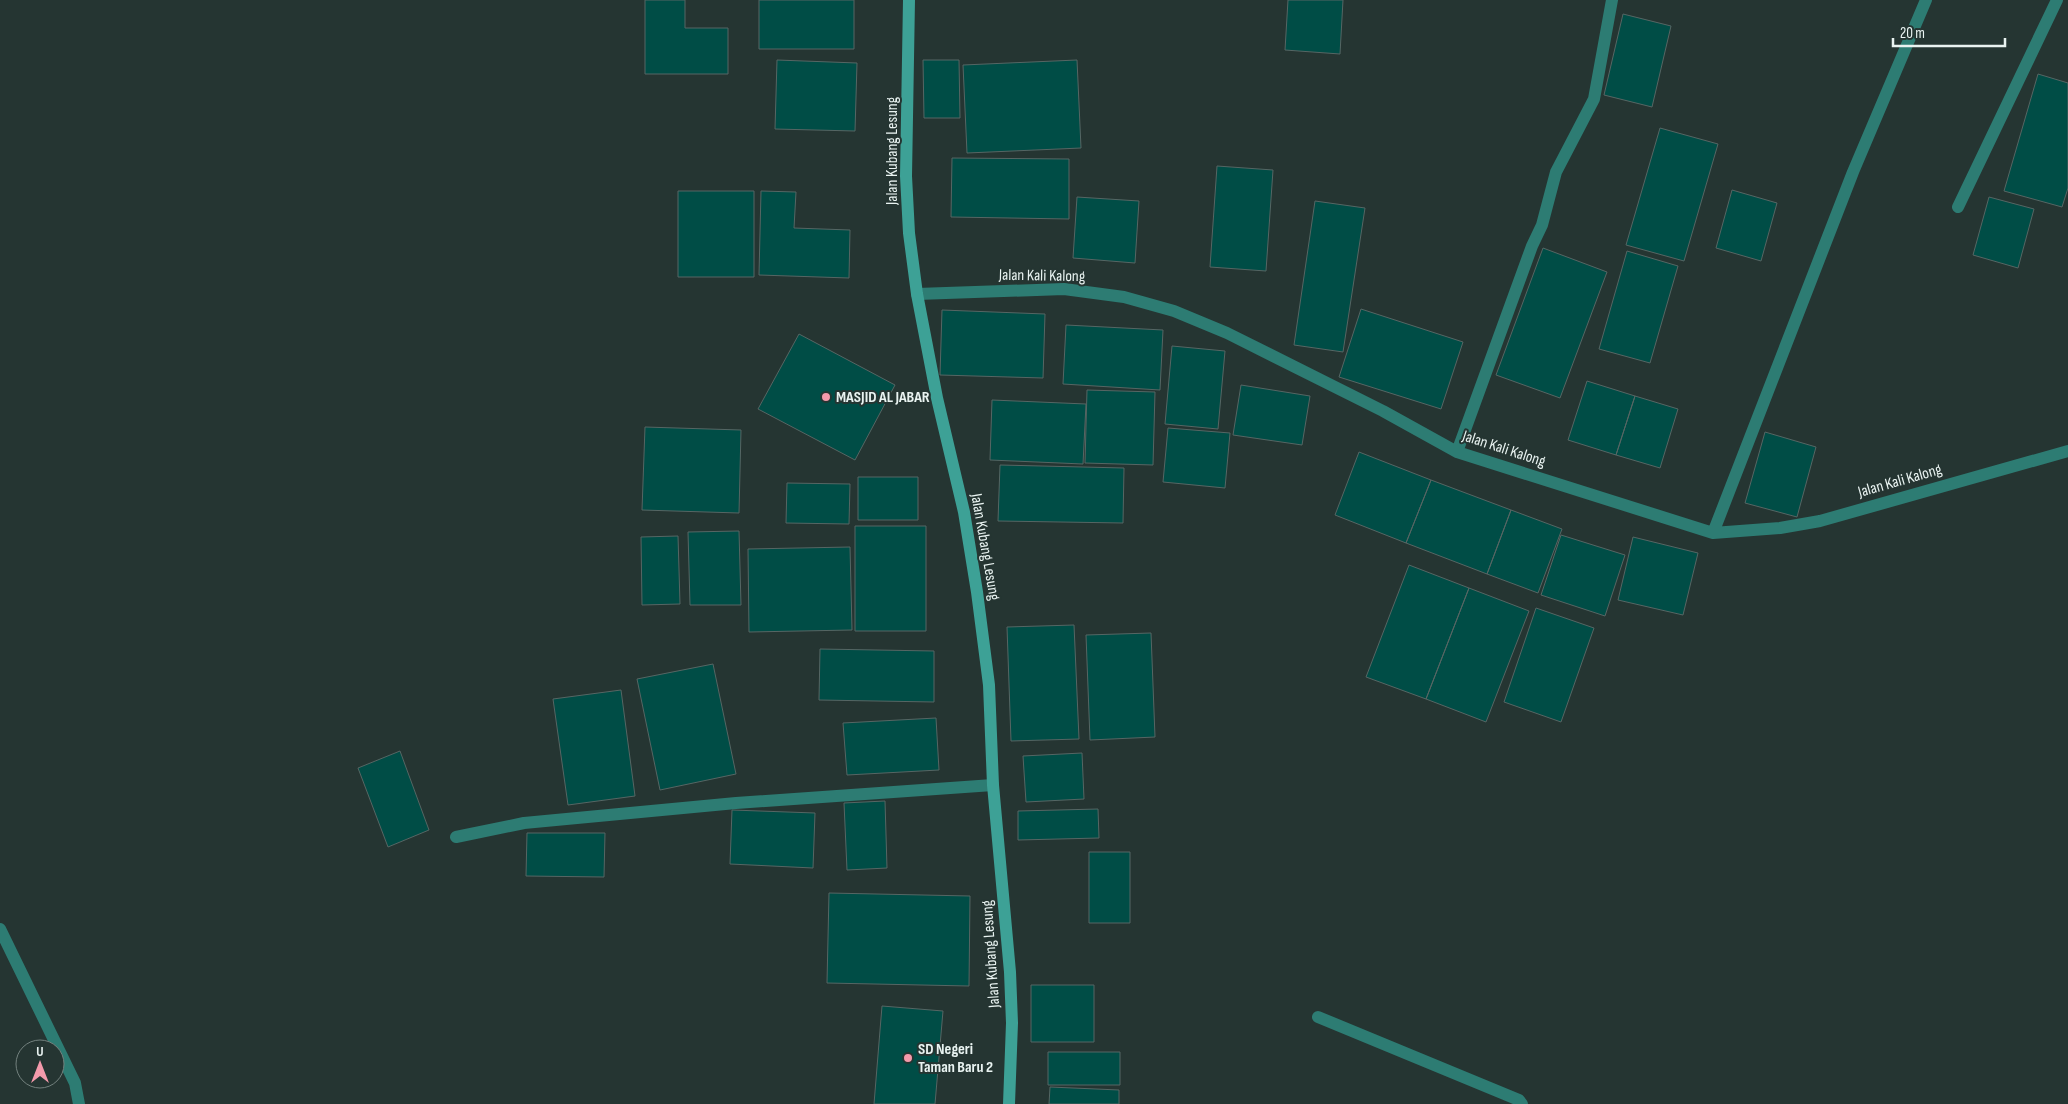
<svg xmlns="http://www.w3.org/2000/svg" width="2068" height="1104" font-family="'Sofia Sans Condensed',sans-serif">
<rect width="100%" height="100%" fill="#253532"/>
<path fill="#004d46" stroke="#566664" d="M645,0H685V28H728V74H645Z
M759,0H854V49H759Z
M1288,0H1343L1340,54L1285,50Z
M1623,14L1671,26L1652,107L1604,95Z
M777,60L857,63L855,131L775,129Z
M923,60H959L960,118H924Z
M1077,60L1081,148L967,153L963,65Z
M2038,74L2068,83V188L2062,207L2004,191Z
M1660,128L1718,144L1684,261L1626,245Z
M952,158L1069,159V219L951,217Z
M1217,166L1273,170L1266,271L1210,267Z
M1732,190L1777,203L1761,261L1716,248Z
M678,191H754V277H678Z
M761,191L796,192L794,228L850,230L849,278L759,275Z
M1077,197L1139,201L1135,263L1073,258Z
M1989,197L2034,209L2018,268L1973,255Z
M1315,201L1365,208L1343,352L1294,345Z
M1543,248L1607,272L1560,398L1496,375Z
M1627,251L1678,266L1650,363L1599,349Z
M1361,309L1463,342L1441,409L1339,377Z
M942,310L1045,314L1043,378L940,375Z
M1066,325L1163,330L1160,390L1063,384Z
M799,334L895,385L855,460L758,409Z
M1172,346L1225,351L1218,429L1165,424Z
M1587,381L1635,396L1616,455L1568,440Z
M1241,385L1310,396L1302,445L1233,435Z
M1087,390L1155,392L1153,465L1085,463Z
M1635,396L1678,409L1660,468L1616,455Z
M992,400L1086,404L1083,464L990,460Z
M645,427L741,430L739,513L642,510Z
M1168,428L1230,433L1225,488L1163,482Z
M1765,432L1816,447L1797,517L1745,503Z
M1359,452L1431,480L1406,543L1335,515Z
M1000,465L1124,468L1123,523L998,521Z
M858,477H918V520H858Z
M1431,480L1511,510L1487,574L1406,543Z
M787,483L850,484L849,524L786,523Z
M1511,510L1562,529L1538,593L1487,574Z
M855,526H926V631H855Z
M739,531L741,605H690L688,532Z
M1561,535L1625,555L1605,616L1541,595Z
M678,536L680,604L642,605L641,537Z
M1633,537L1698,553L1683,615L1618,600Z
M850,547L852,630L749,632L748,549Z
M1409,565L1469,588L1426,699L1366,677Z
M1469,588L1529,611L1486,722L1426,699Z
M1536,608L1594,628L1561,722L1504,702Z
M1074,625L1079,739L1011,741L1007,627Z
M1151,633L1155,737L1090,740L1086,635Z
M820,649L934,651V702L819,700Z
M713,664L736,774L660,790L637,679Z
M621,690L635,796L568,805L553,699Z
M936,718L939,770L847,775L843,723Z
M400,751L429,830L388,847L358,768Z
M1082,753L1084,799L1026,802L1023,756Z
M885,801L887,868L847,870L844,803Z
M1098,809L1099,838L1018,840V811Z
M732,810L815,813L813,868L730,864Z
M527,833H605L604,877L526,876Z
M1089,852H1130V923H1089Z
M829,893L970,896L969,986L827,983Z
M1031,985H1094V1042H1031Z
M882,1006L943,1011L935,1104H874Z
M1048,1052H1120V1085H1048Z
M1050,1087L1119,1090V1104H1049Z"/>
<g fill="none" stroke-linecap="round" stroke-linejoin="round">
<path stroke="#2d7c73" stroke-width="12" d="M1958,207L2057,0
M917,294L1064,289L1124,297L1174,311L1227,333L1383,411L1457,452L1713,533L1780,528L1820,521L2068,451
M1457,452L1532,246L1542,225L1556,172L1594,99L1612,0
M1713,533L1853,172L1926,0
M456,837L524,823L736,803L993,785
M0,929L75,1083L79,1104
M1318,1017L1519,1100L1522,1104"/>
<path stroke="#3da196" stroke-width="12" d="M909,0L906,176L909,233L917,294L937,398L964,512L977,592L989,685L993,785L1010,972L1012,1023L1009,1104"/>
</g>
<g fill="#f39aab" stroke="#253532" stroke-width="2">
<circle cx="826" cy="397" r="5"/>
<circle cx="908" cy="1058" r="5"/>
</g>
<g text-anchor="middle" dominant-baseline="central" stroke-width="4" stroke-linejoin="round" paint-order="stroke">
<g font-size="16" fill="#e9f3f1" stroke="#253532">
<text transform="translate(892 151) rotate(-90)">Jalan Kubang Lesung</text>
<text transform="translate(1042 276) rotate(1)">Jalan Kali Kalong</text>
<text transform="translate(1504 449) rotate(18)">Jalan Kali Kalong</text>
<text transform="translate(1900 481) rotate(-16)">Jalan Kali Kalong</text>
<text transform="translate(985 547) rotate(80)">Jalan Kubang Lesung</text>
<text transform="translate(991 954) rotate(-94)">Jalan Kubang Lesung</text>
</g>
<g font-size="16" font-weight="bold" fill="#e9f3f1" stroke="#253532" text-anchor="start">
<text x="836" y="397">MASJID AL JABAR</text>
<text x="918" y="1049">SD Negeri<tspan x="918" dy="18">Taman Baru 2</tspan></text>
</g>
</g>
<g transform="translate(40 1064)"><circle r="24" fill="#253532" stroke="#73817e"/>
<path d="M0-4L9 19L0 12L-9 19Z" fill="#f39aab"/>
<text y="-8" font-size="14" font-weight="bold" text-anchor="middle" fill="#e9f3f1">U</text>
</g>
<path d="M1893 38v8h112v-8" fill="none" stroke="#e9f3f1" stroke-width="2.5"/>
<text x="1900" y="38" font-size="15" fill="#e9f3f1" stroke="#253532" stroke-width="4" paint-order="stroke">20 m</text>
</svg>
